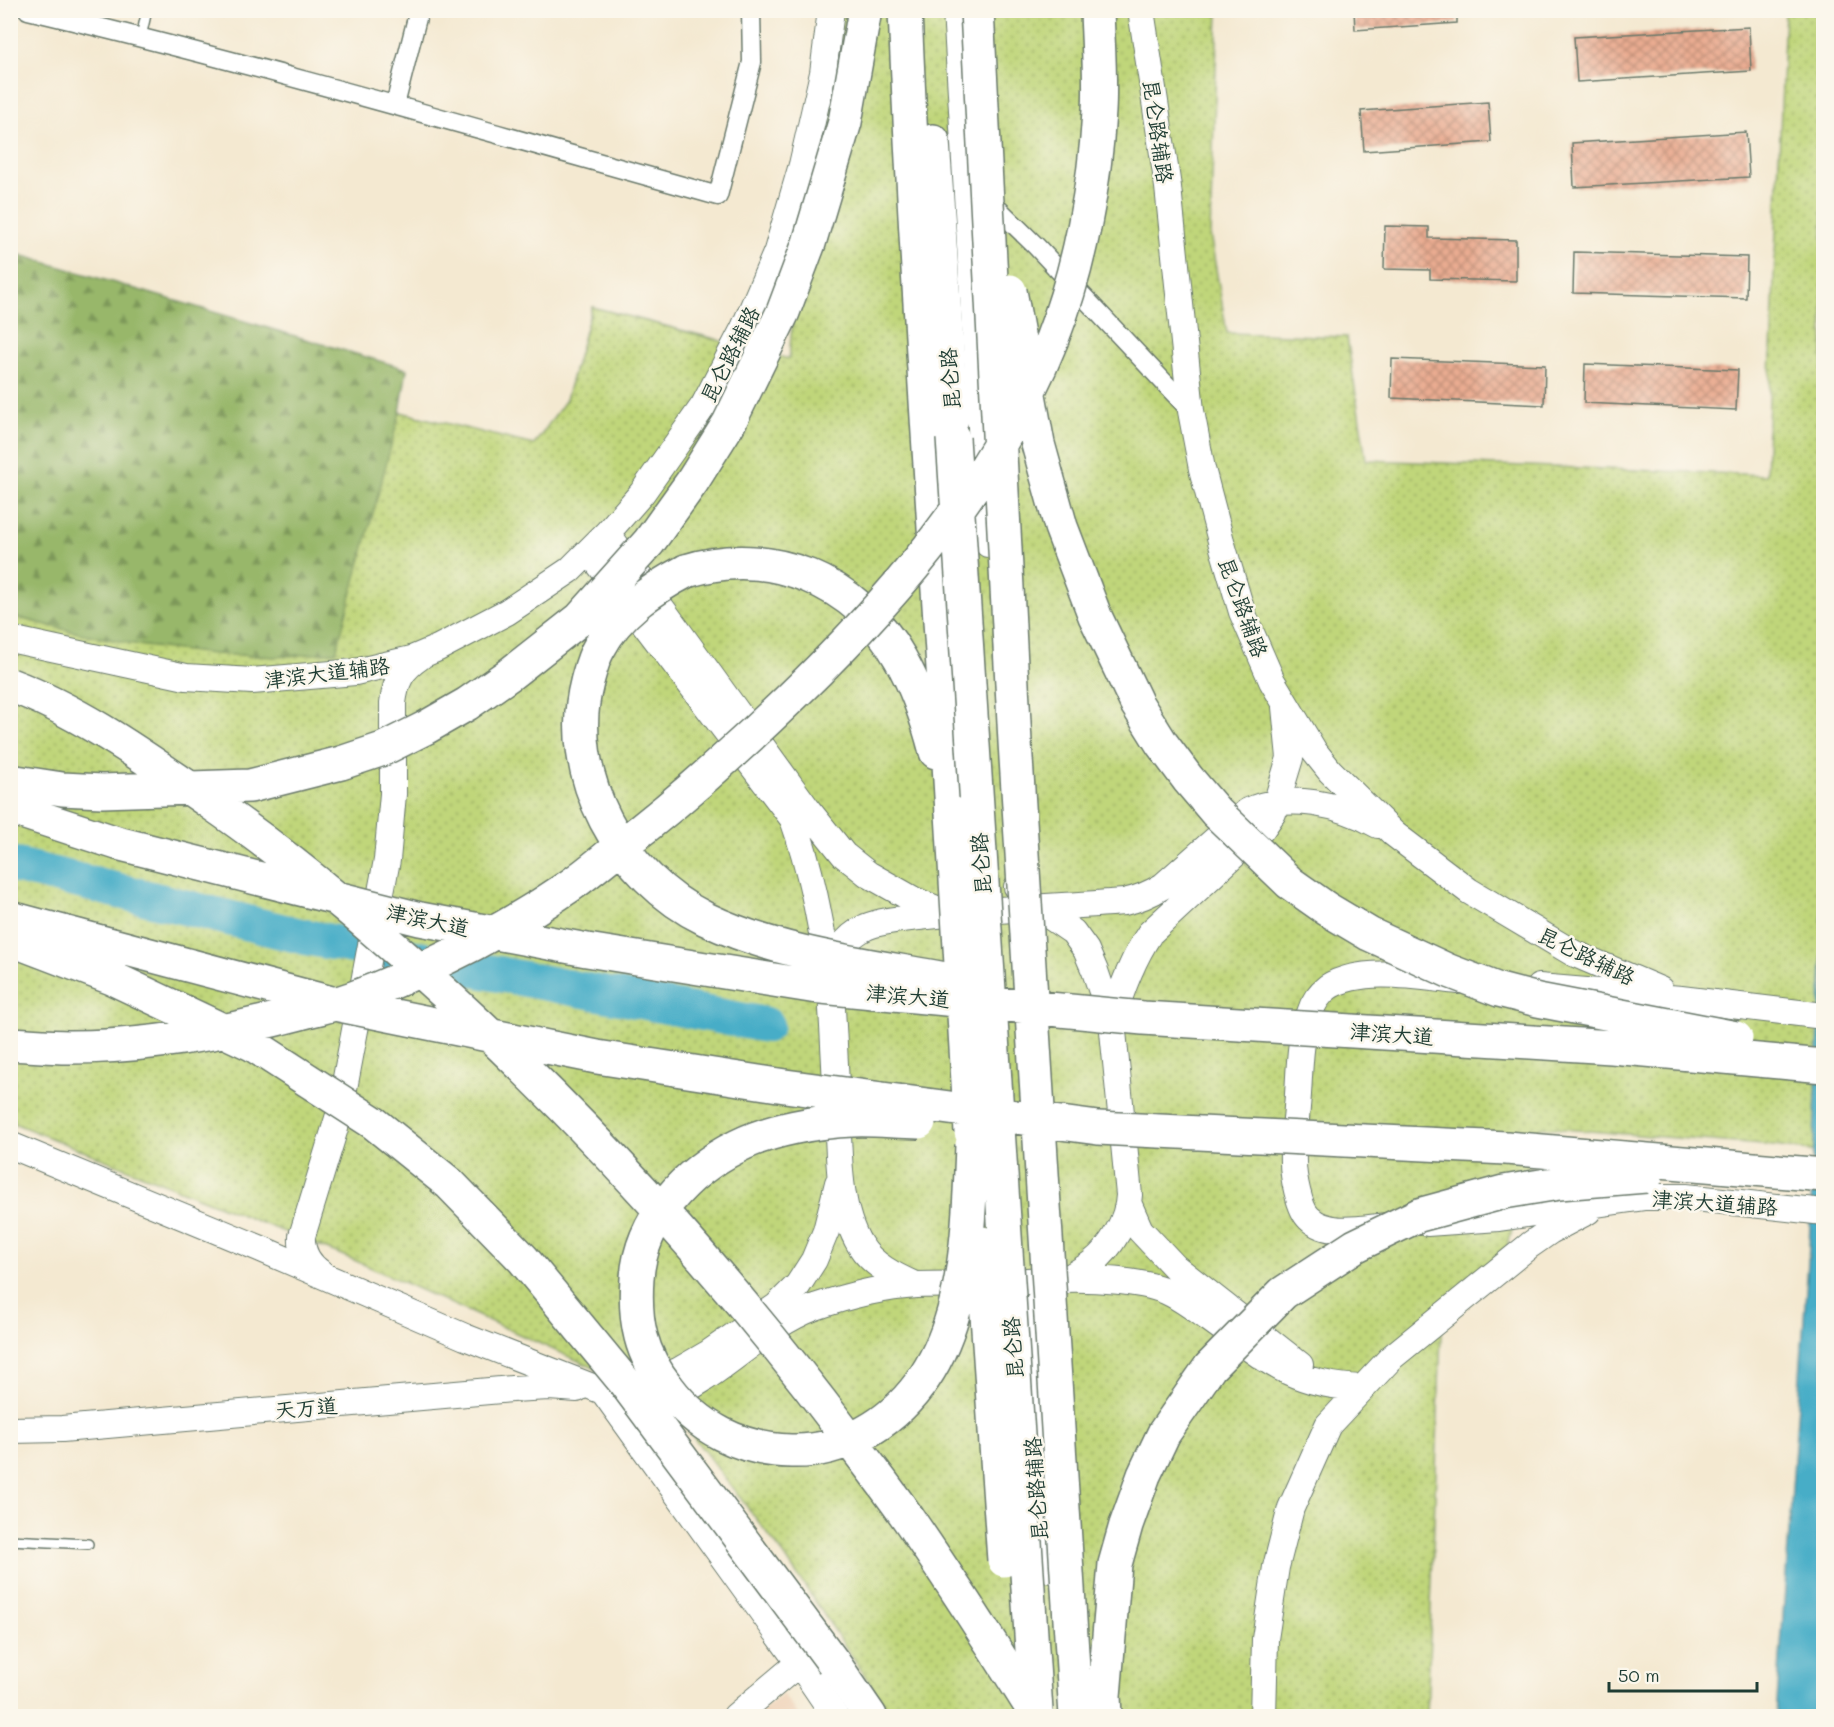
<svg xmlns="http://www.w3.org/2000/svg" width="1834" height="1727" font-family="Mali,'LXGW WenKai TC',sans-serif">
<defs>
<pattern id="forest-firs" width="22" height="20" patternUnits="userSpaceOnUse" patternTransform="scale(1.5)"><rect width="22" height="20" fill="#98b76a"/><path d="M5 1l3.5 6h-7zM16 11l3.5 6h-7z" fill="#7b9658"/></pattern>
<pattern id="park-dots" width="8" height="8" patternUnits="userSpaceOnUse" patternTransform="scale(1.5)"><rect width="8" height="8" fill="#c0d67a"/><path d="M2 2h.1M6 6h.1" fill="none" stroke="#9baf65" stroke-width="1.8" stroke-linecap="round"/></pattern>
<pattern id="building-cross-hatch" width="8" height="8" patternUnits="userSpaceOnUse" patternTransform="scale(1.5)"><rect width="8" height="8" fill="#eaac91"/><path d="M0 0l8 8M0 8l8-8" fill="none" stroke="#bd8d77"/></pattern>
</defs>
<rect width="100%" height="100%" fill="#fbf7ec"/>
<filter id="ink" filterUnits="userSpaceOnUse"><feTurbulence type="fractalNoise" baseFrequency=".0167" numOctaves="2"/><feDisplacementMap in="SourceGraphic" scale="12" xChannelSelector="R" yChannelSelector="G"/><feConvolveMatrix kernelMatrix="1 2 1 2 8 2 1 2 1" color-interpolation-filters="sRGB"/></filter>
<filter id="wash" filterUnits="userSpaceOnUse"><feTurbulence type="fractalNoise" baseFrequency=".008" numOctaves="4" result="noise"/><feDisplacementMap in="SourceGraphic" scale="24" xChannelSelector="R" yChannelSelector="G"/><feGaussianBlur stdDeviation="1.35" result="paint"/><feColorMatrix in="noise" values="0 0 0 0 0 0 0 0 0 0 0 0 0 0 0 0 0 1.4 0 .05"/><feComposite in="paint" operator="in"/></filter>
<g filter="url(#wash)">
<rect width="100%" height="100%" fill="#f4e9d1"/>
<path fill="#f0d5bc" d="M783,1694L799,1716H755Z"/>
<path fill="url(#forest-firs)" stroke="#5c7a4f" stroke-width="1.5" d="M10,252L407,369L400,412L534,446L566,400L592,307L716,339L337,652L276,657L212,654L144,646L83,634L11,616Z"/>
<path fill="url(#park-dots)" stroke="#708a57" stroke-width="1.5" d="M820,11H1218L1210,234L1227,333L1347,337L1366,460L1766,475L1785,11H1823V1153L1774,1146L1540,1127L1508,1245L1442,1305L1427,1716H892L784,1555L665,1400L354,1260L11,1122L10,616L83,634L144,646L212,654L276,657L336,652L400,412L534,445L566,400L592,307L789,359Z"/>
<path fill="#47adc7" stroke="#33757e" stroke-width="1.5" d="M1823,617L1824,1716H1776L1809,1248L1822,960L1821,684Z"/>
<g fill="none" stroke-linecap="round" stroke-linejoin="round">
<path stroke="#47adc7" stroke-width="36" d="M10,864L305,937L766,1025"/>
</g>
<g id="blocks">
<path fill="url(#building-cross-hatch)" d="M1354,10H1457V23L1355,30Z
M1749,27L1751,71L1577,82L1574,37Z
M1488,102L1491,142L1364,151L1361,111Z
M1746,132L1749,177L1574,187L1572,143Z
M1385,226L1429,227V238L1516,240V281L1430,279V270L1384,269Z
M1574,252L1747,257L1746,298L1573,293Z
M1392,359L1545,365L1544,405L1391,398Z
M1585,364L1738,370L1736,410L1584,403Z"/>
</g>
</g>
<g filter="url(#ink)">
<use href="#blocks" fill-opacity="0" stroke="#6a796b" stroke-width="1.5"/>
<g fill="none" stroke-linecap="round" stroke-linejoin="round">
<defs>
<path id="lane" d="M141,37L147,10
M10,1540L88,1544"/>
<path id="street" d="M28,10C260,65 489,132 718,196L752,62L751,10
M395,105L419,10
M987,198L1036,246L1191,411"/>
<path id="secondary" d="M956,10L988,544
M1141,10L1168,187L1191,411L1202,469L1221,541L1242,612L1272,681L1314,751L1330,771L1394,834L1469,891L1573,953L1660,990
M607,533L808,810L844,855L868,874L914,900L949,914L972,903
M589,551L793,819C811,869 820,920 829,973
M10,639L186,677L252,681L355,672L412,659L438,648L507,612L570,570L607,533L642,493L704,405L744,328L777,251L802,165L823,73L831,10
M1017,887L1029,902L1073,932L1086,950L1095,971L1112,1021L1129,1195C1128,1220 1111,1248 1092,1263C1069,1280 1040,1288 1032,1318L1051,1570
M1539,987L1681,999L1824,1016
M1112,1021C1121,990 1132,960 1150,933L1262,829L1273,813L1277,801L1290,758L1285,707
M10,1145L259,1248L465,1337L633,1403C642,1403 652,1404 660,1401C718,1381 758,1328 815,1307C847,1296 883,1287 917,1285C938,1284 959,1285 981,1284C1008,1283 1035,1280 1062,1279C1090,1278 1140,1280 1166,1291C1182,1298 1197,1310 1211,1320C1265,1359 1291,1385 1361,1388
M1129,1205L1140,1230L1175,1267L1300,1365
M1427,1223L1499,1218L1645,1197H1686L1824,1212
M1388,1226C1364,1228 1328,1237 1309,1218C1299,1209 1293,1175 1293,1162C1292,1144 1296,1125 1297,1107C1300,1079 1298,1039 1310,1013C1313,1003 1320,993 1328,987C1361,966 1420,977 1458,981
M321,1273C308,1264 301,1252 302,1236L339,1115L387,860L393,794V703C396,680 401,670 420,657
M915,1285C895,1276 872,1265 860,1245C837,1208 839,1149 837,1106C835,1063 833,1020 830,977C835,954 844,938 866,927C885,919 908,919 928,916C993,909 1059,907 1124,902C1138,899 1150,894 1163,886L1248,811C1289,792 1340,804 1378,825
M645,1383L678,1371L709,1353L777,1306L798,1285L814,1260L826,1231L838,1183
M603,1391L799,1663L835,1716
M10,1430L62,1429L512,1389L549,1387L577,1389
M736,1716L799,1663
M1263,1716L1265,1639L1276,1567L1291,1508L1328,1425L1392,1357L1530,1245L1550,1231L1588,1211"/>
<path id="highway" d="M905,10C916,278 936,546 952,813
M933,141L952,419
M686,571C770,545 857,581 900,658C916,686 928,721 936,752
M833,1662L870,1716"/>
</defs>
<use href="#lane" stroke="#6a796b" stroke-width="12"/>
<use href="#street" stroke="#6a796b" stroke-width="21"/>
<use href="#secondary" stroke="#6a796b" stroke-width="28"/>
<use href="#highway" stroke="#6a796b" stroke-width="36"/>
<use href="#lane" stroke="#fff" stroke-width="9"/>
<use href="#street" stroke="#fff" stroke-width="18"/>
<use href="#secondary" stroke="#fff" stroke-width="26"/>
<use href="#highway" stroke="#fff" stroke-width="33"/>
<defs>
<path id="highway-bridge" d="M977,10L1015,742L1076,1716
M1010,291L1038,444L1061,527L1095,616L1137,704L1162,744L1188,779L1216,812L1290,883L1327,909L1369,934L1449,971L1499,990L1538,1000L1736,1038
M953,438L1036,1711
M686,571C652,589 618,612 599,648C593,658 590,671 587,682C563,775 621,878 706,919C783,956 873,965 956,981
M10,685C82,712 145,758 208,801C304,867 391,943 476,1022C611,1149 735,1287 846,1435C868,1464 891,1493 912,1524C955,1587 997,1652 1037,1716
M10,781L62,789L102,791L250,786L341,763L383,749L425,728L467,704L510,674L580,619L649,542L692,482L729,423L783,312L809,243L845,122L865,10
M10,808L117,843L420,919L587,950L811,986L1143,1018L1612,1047L1824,1066
M952,813L971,1132
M10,918L335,1004L597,1057L785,1086L1098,1128L1506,1148L1824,1175
M10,939L112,978L252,1044L374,1123L450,1184L523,1259L623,1380L833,1662
M10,1044C30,1045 50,1047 69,1047C147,1047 225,1033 300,1013C319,1008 338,1004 356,997C432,968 504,931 571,885C587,874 602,861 617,849C655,820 691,790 726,758C857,640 986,506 1052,339C1079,270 1095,186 1099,111C1101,77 1098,44 1097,10
M919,1122C897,1122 875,1119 853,1120C818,1121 769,1130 738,1146C687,1171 641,1219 637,1278C634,1321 640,1354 668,1388C698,1428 741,1450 791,1451C817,1452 841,1445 864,1433C967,1377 968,1247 972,1145
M982,1243L1004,1560
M1105,1716L1104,1696L1115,1564L1126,1525L1144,1475L1164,1433L1210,1367L1283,1293L1355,1246L1419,1215L1504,1192L1559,1183L1646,1176"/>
</defs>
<use href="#highway-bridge" stroke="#6a796b" stroke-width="36" stroke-linecap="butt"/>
<use href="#highway-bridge" stroke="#fff" stroke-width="33"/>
</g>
</g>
<g text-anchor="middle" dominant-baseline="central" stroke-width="5" stroke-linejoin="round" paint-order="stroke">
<g font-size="21" fill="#1f3d34" stroke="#fbf7ec">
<text transform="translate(1159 131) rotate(82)">昆仑路辅路</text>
<text transform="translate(729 354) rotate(-63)">昆仑路辅路</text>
<text transform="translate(949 379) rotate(-94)">昆仑路</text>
<text transform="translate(1244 607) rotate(70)">昆仑路辅路</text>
<text transform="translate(327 672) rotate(-7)">津滨大道辅路</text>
<text transform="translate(980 864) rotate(-94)">昆仑路</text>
<text transform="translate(428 919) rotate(12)">津滨大道</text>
<text transform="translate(1587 955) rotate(26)">昆仑路辅路</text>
<text transform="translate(908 995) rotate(5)">津滨大道</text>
<text transform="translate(1392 1033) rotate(4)">津滨大道</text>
<text transform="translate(1715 1202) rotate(4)">津滨大道辅路</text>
<text transform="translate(1012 1348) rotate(-94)">昆仑路</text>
<text transform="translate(306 1407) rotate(-5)">天万道</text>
<text transform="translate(1035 1489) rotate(-94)">昆仑路辅路</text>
</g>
</g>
<rect width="1834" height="1727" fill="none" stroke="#fbf7ec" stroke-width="36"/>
<path d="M1609 1682v9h148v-9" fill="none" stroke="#1f3d34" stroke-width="3"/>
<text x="1618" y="1682" font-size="18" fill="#1f3d34" stroke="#fbf7ec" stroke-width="4.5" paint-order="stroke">50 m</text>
</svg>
